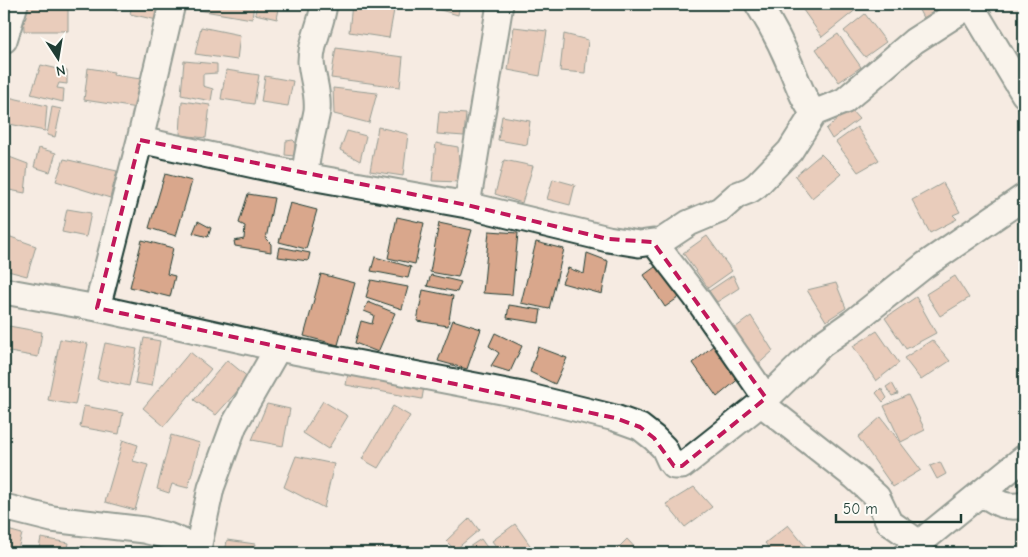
<svg xmlns="http://www.w3.org/2000/svg" width="1028" height="557" font-family="'Comic Neue',sans-serif">
<rect width="100%" height="100%" fill="#f6ebe2"/>
<filter id="ink" filterUnits="userSpaceOnUse"><feTurbulence type="fractalNoise" baseFrequency=".02" numOctaves="2"/><feDisplacementMap in="SourceGraphic" scale="10" xChannelSelector="R" yChannelSelector="G"/><feConvolveMatrix kernelMatrix="1 2 1 2 8 2 1 2 1" color-interpolation-filters="sRGB"/></filter>
<g filter="url(#ink)">
<path fill="#d9a78c" stroke="#1f3d34" d="M95,4H118V11L94,5Z
M132,4H161L157,20L130,14Z
M199,4H237L246,7V4H254L252,19L198,10Z
M257,4H280L277,19L255,14Z
M352,4L394,10L389,38L349,32Z
M419,4H460L458,15Z
M812,4H863L822,37L803,10Z
M916,4H948L923,18Z
M23,5H68V31H24Z
M865,14L886,42L865,57L844,31Z
M201,27L240,35L237,60L195,54Z
M514,27L547,31L540,76L508,70Z
M564,34L588,40L585,73L560,71Z
M838,34L861,67L839,82L816,49Z
M336,48L403,57L400,87L331,78Z
M184,61L217,64V73L203,74V86L213,89L211,101L181,95Z
M41,65L67,71V84L59,83L57,88L64,89L63,102L31,94Z
M88,68L114,72L113,75L141,79L137,108L84,100Z
M226,70L259,75L254,104L221,99Z
M265,76L293,81L288,106L261,102Z
M333,88L377,93L369,123L334,114Z
M4,96L47,106L45,131L4,123Z
M182,101L210,105L206,138L180,135Z
M52,107L61,109L55,137L47,135Z
M850,109L859,119L832,139L826,129Z
M439,112L466,114L464,136L437,134Z
M502,116L530,121L527,145L498,140Z
M378,127L408,134L403,176L370,171Z
M857,127L879,160L858,172L836,142Z
M347,131L366,136L360,161L340,150Z
M293,140L295,142L294,156L285,155L286,141Z
M436,143L458,147L460,182L432,181Z
M39,148L56,153L50,172L34,167Z
M821,154L841,174L812,198L795,176Z
M4,155L28,164L25,193L4,189Z
M64,159L117,171L110,198L56,181Z
M504,160L533,166L522,203L495,194Z
M165,174L192,181L176,236L149,228Z
M553,179L575,185L570,205L547,199Z
M943,183L960,212L953,215L957,219L930,233L912,200Z
M248,194L274,198L266,239L271,244V252L235,246L234,241L244,239L245,226L239,223Z
M290,203L317,210L306,249L279,242Z
M67,209L91,213L86,237L62,232Z
M397,217L424,223L415,264L388,258Z
M198,221L211,228L208,237L193,233Z
M439,223L472,230L458,277L430,272Z
M489,231L518,233L512,295L483,293Z
M8,236L36,246L27,276L4,270V254Z
M707,236L732,271L708,288L683,253Z
M142,240L173,248L167,274L175,276L170,297L130,287Z
M536,242L564,249L549,309L521,303Z
M280,247L310,253L308,261L278,257Z
M587,253L608,261L602,294L562,283L568,268L584,274Z
M375,257L411,267L408,278L371,271Z
M666,259L688,291L665,307L644,275Z
M321,274L355,283L338,345L304,336Z
M431,275L461,282L457,292L427,286Z
M733,275L739,288L717,302L709,291Z
M955,276L969,298L940,316L926,294Z
M371,280L408,287L402,309L366,297Z
M836,283L846,308L826,321L807,290Z
M423,290L453,296L448,326L417,321Z
M916,297L936,333L906,349L885,318Z
M368,302L395,313L378,352L355,343L361,321L372,324L374,315L364,311Z
M509,305L541,310L539,323L507,318Z
M751,316L773,351L753,369L728,333Z
M453,320L481,329L467,369L438,361Z
M9,326L42,332L38,357L4,351Z
M877,331L899,363L876,381L853,346Z
M495,333L522,346L510,372L491,366L499,353L489,346Z
M144,338L160,341L152,386L135,383Z
M60,339L88,344L75,405L48,400Z
M932,340L950,361L921,380L904,358Z
M105,343L137,349L129,386L97,379Z
M715,344L741,377L717,397L693,363Z
M538,347L567,358L555,384L530,372Z
M190,352L211,369L164,426L143,408Z
M227,360L249,378L216,415L194,400Z
M348,373L424,387L422,399L346,385Z
M892,383L898,394L892,396L886,387Z
M881,388L887,398L883,402L876,393Z
M908,395L925,430L901,442L884,406Z
M323,401L348,416L328,449L303,433Z
M267,404L290,409L283,446L252,440Z
M84,406L123,413L119,434L80,427Z
M393,406L410,416L378,468L362,459Z
M881,417L921,470L893,487L858,437Z
M171,435L200,443L188,488L172,484L169,493L157,489Z
M123,440L138,445L133,461L148,465L135,510L105,502Z
M296,456L334,464L324,508L284,487Z
M940,462L946,474L937,479L930,466Z
M694,487L712,507L685,527L666,504Z
M470,518L479,530L455,550L446,541Z
M515,524L532,548L525,553H501L492,541Z
M788,525L811,553H773L765,543Z
M4,529L22,534L17,553H4Z
M41,538L69,543L67,553H38Z
M481,539L491,553H460Z
M627,539L640,553H613Z
M227,540L255,544L253,553H225Z
M78,546L108,552L107,553H76Z"/>
<g fill="none" stroke-linecap="round" stroke-linejoin="round">
<defs>
<path id="minor" d="M758,4C771,24 782,45 791,67C798,83 803,100 814,113L844,101L914,41L970,5
M970,4L1024,94
M4,40L15,4
M140,140L305,176L467,205L608,239L639,244L653,242L656,245L689,223L720,210L737,195L750,190L757,185L790,151L814,113
M305,176C306,153 313,133 317,111C319,93 312,78 311,61C311,42 322,23 324,4
M467,205L500,4
M656,245L696,297L766,398
M4,291L97,308L278,348L522,395L615,418L640,427L654,438L664,448L670,461L674,466H682L765,400L822,344L852,323L925,265L1024,197
M97,308L140,140L172,4
M765,400L767,408L855,477L877,497L889,522L919,543
M982,493C997,503 1005,509 1024,505
M4,507L52,519L144,530L168,536L198,548
M197,553L211,488L234,425L278,348
M907,553L1024,458"/>
</defs>
<use href="#minor" stroke="#1f3d34" stroke-width="29"/>
<use href="#minor" stroke="#fdfcf7" stroke-width="25"/>
</g>
</g>
<path d="M0 0H1028V557H0ZM140,140L467,205L608,239L653,242L766,398L682,466H674L654,438L640,427L615,418L97,308Z" fill="#f6ebe2" fill-opacity=".55" fill-rule="evenodd"/>
<path fill="none" stroke="#c2185b" stroke-width="4" stroke-dasharray="10 6" stroke-linejoin="round" d="M140,140L467,205L608,239L653,242L766,398L682,466H674L654,438L640,427L615,418L97,308Z"/>
<rect width="1028" height="557" fill="none" stroke="#fdfcf7" stroke-width="20"/>
<rect x="10" y="10" width="1008" height="537" fill="none" stroke="#1f3d34" stroke-width="2" filter="url(#ink)"/>
<g transform="translate(58 58) rotate(168)" stroke="#fdfcf7" stroke-width="4" paint-order="stroke">
<path d="M0-4L9 19L0 12L-9 19Z" fill="#1f3d34"/>
<text y="-8" font-size="14" font-weight="bold" text-anchor="middle" fill="#1f3d34">N</text>
</g>
<path d="M836 514v8h125v-8" fill="none" stroke="#1f3d34" stroke-width="2.5"/>
<text x="843" y="514" font-size="15" fill="#1f3d34" stroke="#fdfcf7" stroke-width="4" paint-order="stroke">50 m</text>
</svg>
